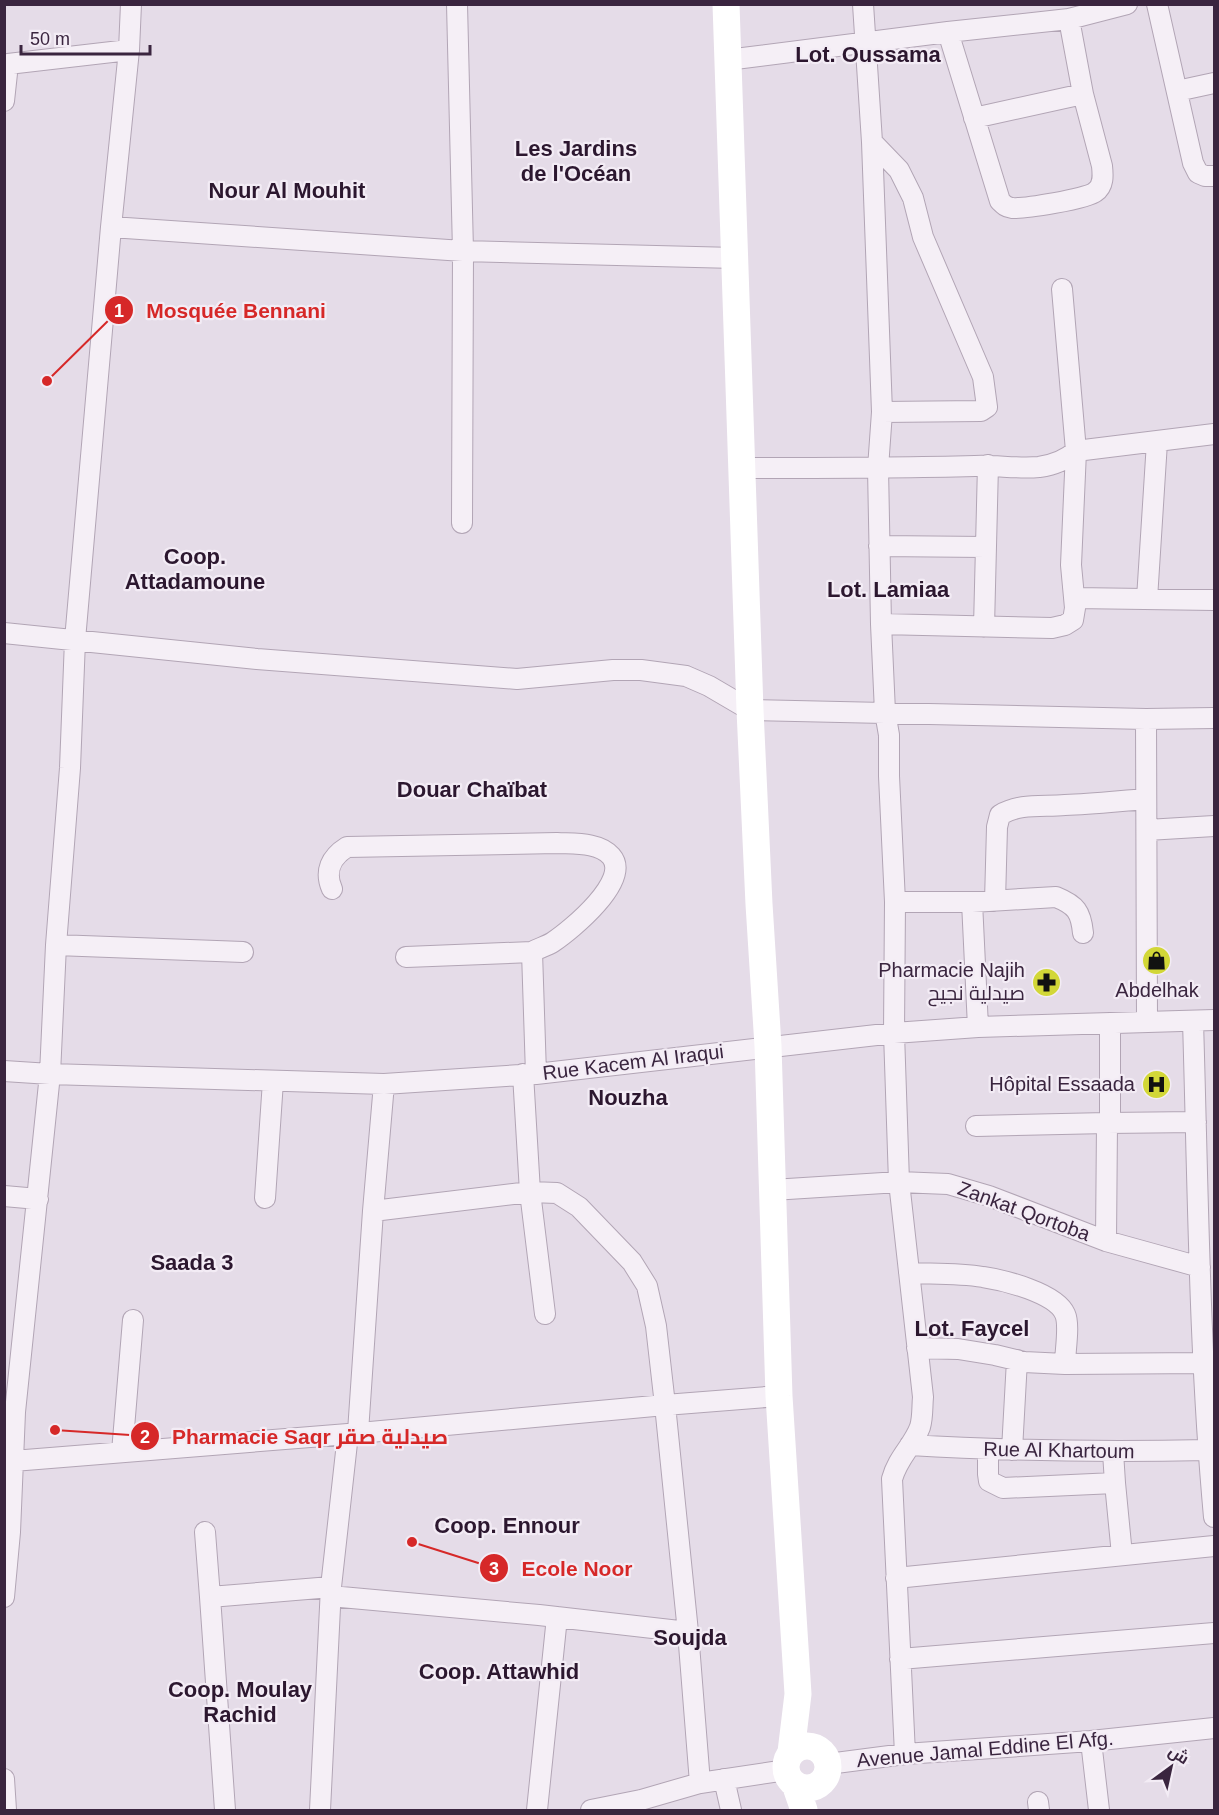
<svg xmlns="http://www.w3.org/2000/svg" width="1219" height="1815" font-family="Arial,Cairo,sans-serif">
<rect width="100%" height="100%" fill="#e5dce8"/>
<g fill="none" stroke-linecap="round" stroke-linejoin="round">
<defs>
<path id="street" d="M457,4L463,251L462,523
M863,4L872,142L882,412L878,468L881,624L885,712L889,735V776L895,902L894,1033L899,1182L923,1397C922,1407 923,1417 920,1427C913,1446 898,1457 892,1479L905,1754
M1157,4L1193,163L1198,173L1205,176H1214
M948,32L1000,201C1004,205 1006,207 1012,208C1023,209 1087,199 1095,192C1104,186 1103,175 1102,166L1083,94L1069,19
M727,60L948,32L1069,19L1127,4
M8,64L129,50
M4,65L8,64L4,101
M1177,91L1214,83
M974,118L1083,94
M872,142L899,170L913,198L923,237L983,377L987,407L981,411L882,412
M111,227L463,251L735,258
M742,468C819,468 897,468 975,466C996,465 1017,469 1039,467C1053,465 1065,461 1076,451L1214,434
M879,546L986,547
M1075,598L1214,600
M1147,599L1157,442
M881,624L1052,628L1065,625L1073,620L1075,608L1071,565L1076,451L1062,289
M984,627L988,465
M4,633L257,659L517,679L613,670H641L686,676L709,686L750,710L1146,719L1214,718
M1146,719L1147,1022
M1147,830L1214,826
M332,889C324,871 331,857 347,847L557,843C574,844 599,842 611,856C632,880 571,930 553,942C547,946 539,948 532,952L536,1074
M995,901L997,827L1000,815C1020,803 1042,807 1065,805C1092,804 1119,801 1146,799
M895,902H972L1056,897C1076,905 1081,912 1083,933
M972,902L978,1027
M56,945L243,952
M406,957L532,952
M1193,1021C1198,1186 1199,1353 1214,1517
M1110,1023V1123
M4,1071L50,1074L384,1084L536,1074L894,1033L978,1027L1214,1020
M523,1074L530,1192L545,1314
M1107,1123L1196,1122
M976,1126L1107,1123L1106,1241
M772,1190L899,1182L948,1184L989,1196L1106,1241L1200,1267
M4,1196L38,1199
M265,1198L273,1081
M373,1211L530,1192L557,1193L579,1207L632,1262L647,1286L656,1326L665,1405L779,1396
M909,1273C933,1274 959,1273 983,1277C1004,1280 1056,1293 1065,1314C1070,1325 1065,1351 1065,1364
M917,1348L958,1349L995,1355L1024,1362L1065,1364L1204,1363
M358,1432L373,1211L384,1084
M910,1445C1009,1451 1108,1452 1208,1450
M988,1449V1474L989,1481L1003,1488L1115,1483L1113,1452
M1012,1450L1017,1360
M122,1452L133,1320
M13,1461L348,1434L665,1405L688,1632L700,1783
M1115,1483L1122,1555
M205,1532L210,1597
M896,1578L1214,1546
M330,1596L539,1615L688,1632
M4,1597L10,1532L15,1412L50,1074L56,945L70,768L75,640L111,227L129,50L131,4
M900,1659L1214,1633
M1091,1741L1099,1810
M828,1764L905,1754L1091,1741L1214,1728
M4,1779L6,1810
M724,1779L731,1810
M1038,1802L1039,1810
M225,1810L210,1597L331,1587
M320,1810L331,1587L348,1434
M537,1810L557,1617
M591,1810L641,1800L700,1783L786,1770"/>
</defs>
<use href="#street" stroke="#b2a5b5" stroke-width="22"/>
<use href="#street" stroke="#f5eff6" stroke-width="20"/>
<path stroke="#fff" stroke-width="27" d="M726,4L750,710L759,904L768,1046L779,1396L798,1694L791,1752
M786 1767a21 21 0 1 1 42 0a21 21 0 1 1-42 0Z
M795,1784L804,1810"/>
</g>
<defs>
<symbol id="shop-disc" viewBox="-11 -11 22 22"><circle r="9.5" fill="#d2d737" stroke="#f3ecf5"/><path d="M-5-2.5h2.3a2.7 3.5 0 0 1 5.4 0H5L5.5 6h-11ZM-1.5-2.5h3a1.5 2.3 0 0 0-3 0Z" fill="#111"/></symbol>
<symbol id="pharmacy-disc" viewBox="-11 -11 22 22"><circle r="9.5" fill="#d2d737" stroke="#f3ecf5"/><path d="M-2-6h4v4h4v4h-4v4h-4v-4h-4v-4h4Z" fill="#111"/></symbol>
<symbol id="hospital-disc" viewBox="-11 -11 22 22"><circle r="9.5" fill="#d2d737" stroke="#f3ecf5"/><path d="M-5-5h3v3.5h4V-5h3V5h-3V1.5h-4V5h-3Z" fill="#111"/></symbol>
</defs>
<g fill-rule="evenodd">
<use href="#shop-disc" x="1140" y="944" width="33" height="33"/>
<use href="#pharmacy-disc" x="1030" y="966" width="33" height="33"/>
<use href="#hospital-disc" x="1140" y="1068" width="33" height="33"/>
</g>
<g text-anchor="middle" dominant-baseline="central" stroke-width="4.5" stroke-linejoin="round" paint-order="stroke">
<g font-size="20" fill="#3a253f" stroke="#f3ecf5" text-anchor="end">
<text x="1025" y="970">Pharmacie Najih<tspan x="1025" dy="23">صيدلية نجيح</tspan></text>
<text x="1157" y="990" text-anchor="middle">Abdelhak</text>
<text x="1135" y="1084">Hôpital Essaada</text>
</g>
<g font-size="20" fill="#3a253f" stroke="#f3ecf5">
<text transform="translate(633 1062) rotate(-7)">Rue Kacem Al Iraqui</text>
<text transform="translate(1024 1211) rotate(20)">Zankat Qortoba</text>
<text transform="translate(1059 1450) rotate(1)">Rue Al Khartoum</text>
<text transform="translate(985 1749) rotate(-5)">Avenue Jamal Eddine El Afg.</text>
</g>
<g font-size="22" font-weight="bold" fill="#2c172f" stroke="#f3ecf5">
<text x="868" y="54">Lot. Oussama</text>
<text x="576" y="148">Les Jardins<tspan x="576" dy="25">de l'Océan</tspan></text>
<text x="287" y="190">Nour Al Mouhit</text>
<text x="195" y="556">Coop.<tspan x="195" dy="25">Attadamoune</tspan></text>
<text x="888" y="589">Lot. Lamiaa</text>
<text x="472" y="789">Douar Chaïbat</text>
<text x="628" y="1097">Nouzha</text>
<text x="192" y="1262">Saada 3</text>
<text x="972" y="1328">Lot. Faycel</text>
<text x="507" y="1525">Coop. Ennour</text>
<text x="690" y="1637">Soujda</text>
<text x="499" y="1671">Coop. Attawhid</text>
<text x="240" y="1689">Coop. Moulay<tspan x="240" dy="25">Rachid</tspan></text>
</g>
</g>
<path fill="none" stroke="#d62828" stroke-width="2" d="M47 381L119 310M55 1430L145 1436M412 1542L494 1568"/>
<g fill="#d62828" stroke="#f3ecf5" stroke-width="2">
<circle cx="47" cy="381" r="6"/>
<circle cx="55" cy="1430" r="6"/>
<circle cx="412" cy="1542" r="6"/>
<circle cx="119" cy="310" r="15"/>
<circle cx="145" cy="1436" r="15"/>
<circle cx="494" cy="1568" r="15"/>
</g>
<g font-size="18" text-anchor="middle" font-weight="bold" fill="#fff">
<text x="119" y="317">1</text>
<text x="145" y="1443">2</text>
<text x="494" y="1575">3</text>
</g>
<g font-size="21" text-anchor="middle" font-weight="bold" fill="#d62828" stroke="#f3ecf5" stroke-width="4.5" stroke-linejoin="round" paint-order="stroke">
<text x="236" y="318">Mosquée Bennani</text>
<text x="310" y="1444">Pharmacie Saqr صيدلية صقر</text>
<text x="577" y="1576">Ecole Noor</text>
</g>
<rect width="1219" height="1815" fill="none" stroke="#3a253f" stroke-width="12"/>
<g transform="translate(1171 1767) rotate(33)" stroke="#f3ecf5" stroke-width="4.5" paint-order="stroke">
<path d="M0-4.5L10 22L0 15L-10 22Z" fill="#3a253f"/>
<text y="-9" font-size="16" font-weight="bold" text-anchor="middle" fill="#3a253f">ش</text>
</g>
<path d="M21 45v9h129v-9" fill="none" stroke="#3a253f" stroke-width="3"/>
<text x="30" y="45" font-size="18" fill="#3a253f" stroke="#f3ecf5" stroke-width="4.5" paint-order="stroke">50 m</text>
</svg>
